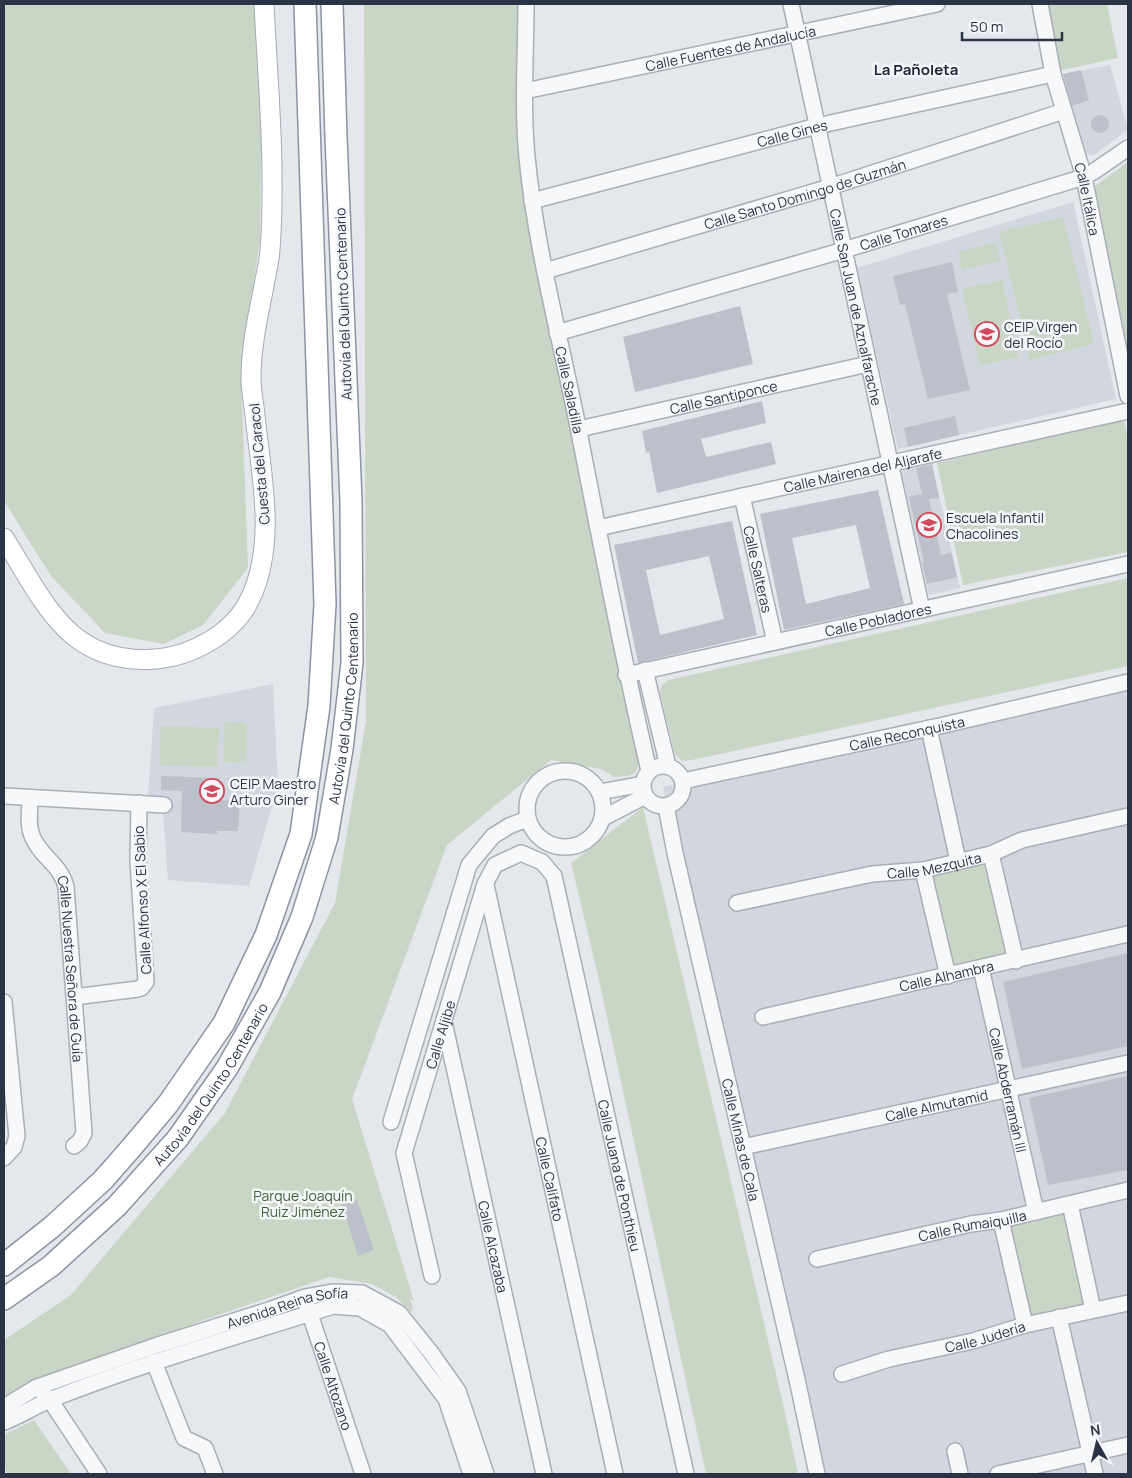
<svg xmlns="http://www.w3.org/2000/svg" width="1132" height="1478" font-family="Manrope,sans-serif">
<rect width="100%" height="100%" fill="#e4e7ec"/>
<path fill="#d2d6de" d="M1110,65L1128,129L1093,156L1084,153L1063,74Z
M1073,202L1116,399L898,449L857,268Z
M932,464L960,588L929,595L901,471Z
M273,684L278,785L249,886L168,880L163,812L148,797L154,708Z
M1128,684V1474H818L663,787Z"/>
<path fill="#c9d6c5" d="M4,4H255L262,79L260,239L241,373L248,568L203,625L164,644L105,633L51,576L4,501Z
M364,4H518L523,160L540,288L621,668L639,765L635,773L628,776L614,777L601,769L551,760L447,845L352,1099L414,1301L410,1299L413,1308L411,1312L396,1297L372,1284L329,1277L198,1322L4,1406V1340L71,1295L225,1113L335,903L366,721Z
M1046,4H1107L1118,58L1058,71Z
M1128,162V361L1091,189Z
M1063,217L1094,344L1030,360L999,232Z
M996,243L1000,261L962,270L958,252Z
M1002,280L1019,357L980,366L962,289Z
M1124,419L1128,441V552L963,585L937,463Z
M1128,578V666L692,760L682,761L675,754L660,692L662,685L668,680Z
M225,722L247,723L246,763L223,762Z
M161,726L219,728L217,767L159,765Z
M643,807L786,1417L798,1474H706L597,971L571,863Z
M988,860L1010,958L952,971L929,874Z
M1064,1209L1087,1307L1029,1321L1006,1223Z
M34,1420L71,1474H8L4,1468V1435Z"/>
<path fill="#bbc0ca" fill-rule="evenodd" d="M1081,70L1089,100L1072,106L1063,74Z
M1091 124a9 9 0 1 1 18 0a9 9 0 1 1-18 0Z
M952,262L958,292L947,294L970,390L928,399L905,304L900,305L893,276Z
M740,306L753,364L635,392L623,337Z
M762,401L766,423L701,439L706,457L771,442L776,464L657,493L649,452L646,453L642,431Z
M955,416L959,435L908,447L904,428Z
M932,464L939,498L929,499L941,555L951,552L957,577L927,584L922,563L924,562L909,497L922,494L916,468Z
M878,490L904,604L784,630L760,514ZM856,525L870,588L806,604L792,538Z
M732,521L757,635L638,663L614,545ZM709,556L724,619L660,635L646,570Z
M161,776L220,778L219,800L240,801L238,831H217V834L181,832L182,791L161,790Z
M1128,953V1046L1022,1069L1003,982Z
M1128,1076V1170L1048,1185L1029,1098Z
M357,1200L374,1250L358,1256L342,1205Z"/>
<g fill="none" stroke-linecap="round" stroke-linejoin="round">
<defs>
<g id="minor">
<path id="s1" d="M526,4C526,54 522,106 527,157C536,251 562,344 580,437C602,549 623,660 649,771"/>
<path id="s2" d="M791,4L922,610"/>
<path id="s3" d="M1040,4L1053,74L1084,177L1128,396"/>
<path id="s4" d="M525,91L937,4"/>
<path id="s5" d="M532,201L817,126L1053,74"/>
<path id="s6" d="M545,271L830,187L1064,111"/>
<path id="s7" d="M557,333L844,250L1084,177L1093,172L1128,148"/>
<path id="s8" d="M579,429L868,364"/>
<path id="s9" d="M742,496L775,642"/>
<path id="s10" d="M598,528L1128,411"/>
<path d="M645,670L668,766"/>
<path id="s11" d="M626,675L1128,564"/>
<path d="M929,728L958,861"/>
<circle cx="663" cy="786" r="20"/>
<circle cx="565" cy="809" r="38"/>
<path id="s12" d="M683,781L944,725L1128,682"/>
<path d="M600,792L643,784"/>
<path d="M4,796L164,805"/>
<path id="s13" d="M30,798C30,811 27,826 33,838C41,857 61,865 66,887L84,1133L80,1141L74,1146"/>
<path id="s14" d="M666,806L675,853L798,1384L817,1474"/>
<path d="M603,818L645,796"/>
<path d="M991,854L1016,961"/>
<path d="M923,870L948,976"/>
<path id="s15" d="M486,885L615,1474"/>
<path id="s16" d="M737,903L872,874L923,870L991,854L1022,840L1128,816"/>
<path id="s17" d="M981,968L1036,1212"/>
<path d="M74,997L138,989L141,988L146,982L138,862L139,803"/>
<path d="M4,1002L17,1136L14,1147L4,1158"/>
<path id="s18" d="M763,1017L1128,934"/>
<path id="s19" d="M444,1022L544,1474"/>
<path d="M391,1122L469,865L493,836L509,826L527,819"/>
<path id="s20" d="M743,1147L1128,1063"/>
<path d="M1070,1204L1093,1310"/>
<path d="M1001,1220L1025,1325"/>
<path id="s21" d="M817,1259L971,1224L1001,1220L1128,1190"/>
<path id="s22" d="M432,1276L404,1153L485,884L495,865L521,853L542,862L554,876L686,1474"/>
<path id="s23" d="M307,1305L363,1474"/>
<path d="M1059,1317L1095,1474"/>
<path d="M154,1362L184,1438L205,1448L215,1474"/>
<path id="s24" d="M842,1374L889,1359L973,1341L1025,1325L1128,1303"/>
<path d="M43,1393L50,1400L99,1474"/>
<path id="s25" d="M4,1407L37,1387L158,1345L269,1310L305,1297L332,1292L362,1293L399,1313L432,1354L458,1391L486,1474"/>
<path d="M4,1422C20,1416 35,1406 52,1399C144,1363 239,1336 333,1306L360,1308L390,1325L446,1399L471,1474"/>
<path d="M955,1451L960,1474"/>
<path d="M998,1474L1128,1445"/>
</g>
<path id="major" d="M4,538C44,601 68,666 156,659C192,656 234,633 250,599C277,543 261,474 255,416C254,404 251,391 251,379C251,349 257,320 263,291C265,278 269,264 270,250C276,168 268,85 264,4"/>
<g id="highway">
<path d="M4,1265L53,1226L103,1180L132,1147L168,1104L224,1023L266,935L301,834L319,706L325,604L305,4"/>
<path id="s26" d="M4,1299L51,1266L117,1206L178,1138L227,1068L270,992L302,917L327,837L342,749L352,663L351,501L336,137L332,4"/>
</g>
</defs>
<use href="#minor" stroke="#a9aeb7" stroke-width="18"/>
<use href="#major" stroke="#a3abb8" stroke-width="21"/>
<use href="#highway" stroke="#8b94a3" stroke-width="24"/>
<use href="#minor" stroke="#f7f8fa" stroke-width="15"/>
<use href="#major" stroke="#fff" stroke-width="19"/>
<use href="#highway" stroke="#fff" stroke-width="21"/>
</g>
<defs>
<symbol id="school-ring" viewBox="-11 -11 22 22"><circle r="9.5" fill="#f4f6f9" stroke="#d1495b" stroke-width="1.5"/><path d="M0-5L7-2L0 1L-7-2ZM-4 1L0 2.5L4 1V4Q0 6-4 4Z" fill="#d1495b"/></symbol>
</defs>
<g fill-rule="evenodd">
<use href="#school-ring" x="973" y="320" width="28" height="28"/>
<use href="#school-ring" x="915" y="511" width="28" height="28"/>
<use href="#school-ring" x="198" y="777" width="28" height="28"/>
</g>
<g text-anchor="middle" dominant-baseline="central" stroke-width="5" stroke-linejoin="round" paint-order="stroke">
<g font-size="14" fill="#2b3445" stroke="#f4f6f9">
<text stroke="none"><textPath href="#s4" startOffset="210">Calle Fuentes de Andalucía</textPath></text>
<text stroke="none"><textPath href="#s5" startOffset="269">Calle Gines</textPath></text>
<text stroke="none"><textPath href="#s6" startOffset="271">Calle Santo Domingo de Guzmán</textPath></text>
<text stroke="none"><textPath href="#s3" startOffset="201">Calle Itálica</textPath></text>
<text stroke="none"><textPath href="#s7" startOffset="361">Calle Tomares</textPath></text>
<text transform="translate(343 304) rotate(-92)">Autovía del Quinto Centenario</text>
<text stroke="none"><textPath href="#s2" startOffset="310">Calle San Juan de Aznalfarache</textPath></text>
<text stroke="none"><textPath href="#s1" startOffset="390">Calle Saladilla</textPath></text>
<text stroke="none"><textPath href="#s8" startOffset="148">Calle Santiponce</textPath></text>
<text transform="translate(259 464) rotate(-95)">Cuesta del Caracol</text>
<text stroke="none"><textPath href="#s10" startOffset="271">Calle Mairena del Aljarafe</textPath></text>
<text stroke="none"><textPath href="#s9" startOffset="75">Calle Salteras</textPath></text>
<text stroke="none"><textPath href="#s11" startOffset="258">Calle Pobladores</textPath></text>
<text stroke="none"><textPath href="#s26" startOffset="706">Autovía del Quinto Centenario</textPath></text>
<text stroke="none"><textPath href="#s12" startOffset="229">Calle Reconquista</textPath></text>
<text stroke="none"><textPath href="#s16" startOffset="201">Calle Mezquita</textPath></text>
<text transform="translate(142 900) rotate(-93)">Calle Alfonso X El Sabio</text>
<text stroke="none"><textPath href="#s13" startOffset="182">Calle Nuestra Señora de Guía</textPath></text>
<text stroke="none"><textPath href="#s18" startOffset="188">Calle Alhambra</textPath></text>
<text stroke="none"><textPath href="#s22" startOffset="250">Calle Aljibe</textPath></text>
<text stroke="none"><textPath href="#s26" startOffset="301">Autovía del Quinto Centenario</textPath></text>
<text stroke="none"><textPath href="#s17" startOffset="125">Calle Abderramán III</textPath></text>
<text stroke="none"><textPath href="#s20" startOffset="198">Calle Almutamid</textPath></text>
<text stroke="none"><textPath href="#s14" startOffset="342">Calle Minas de Cala</textPath></text>
<text stroke="none"><textPath href="#s22" startOffset="805">Calle Juana de Ponthieu</textPath></text>
<text stroke="none"><textPath href="#s15" startOffset="301">Calle Califato</textPath></text>
<text stroke="none"><textPath href="#s21" startOffset="159">Calle Rumaiquilla</textPath></text>
<text stroke="none"><textPath href="#s19" startOffset="230">Calle Alcazaba</textPath></text>
<text stroke="none"><textPath href="#s25" startOffset="302">Avenida Reina Sofía</textPath></text>
<text stroke="none"><textPath href="#s24" startOffset="148">Calle Judería</textPath></text>
<text stroke="none"><textPath href="#s23" startOffset="85">Calle Altozano</textPath></text>
</g>
<g font-size="14" fill="#2b3445" stroke="#f4f6f9" text-anchor="start">
<text x="1004" y="326">CEIP Virgen<tspan x="1004" dy="16">del Rocío</tspan></text>
<text x="946" y="517">Escuela Infantil<tspan x="946" dy="16">Chacolines</tspan></text>
<text x="230" y="783">CEIP Maestro<tspan x="230" dy="16">Arturo Giner</tspan></text>
</g>
<g font-size="14" fill="#3f6138" stroke="#f4f6f9">
<text x="303" y="1195">Parque Joaquín<tspan x="303" dy="16">Ruiz Jiménez</tspan></text>
</g>
<g font-size="15" font-weight="bold" fill="#1d2536" stroke="#f4f6f9">
<text x="916" y="69">La Pañoleta</text>
</g>
</g>
<rect width="1132" height="1478" fill="none" stroke="#2b3445" stroke-width="10"/>
<g transform="translate(1097 1443) rotate(352)" stroke="#f4f6f9" stroke-width="4" paint-order="stroke">
<path d="M0-4L9 19L0 12L-9 19Z" fill="#2b3445"/>
<text y="-8" font-size="14" font-weight="bold" text-anchor="middle" fill="#2b3445">N</text>
</g>
<path d="M962 32v8h100v-8" fill="none" stroke="#2b3445" stroke-width="2.5"/>
<text x="970" y="32" font-size="15" fill="#2b3445" stroke="#f4f6f9" stroke-width="4" paint-order="stroke">50 m</text>
</svg>
